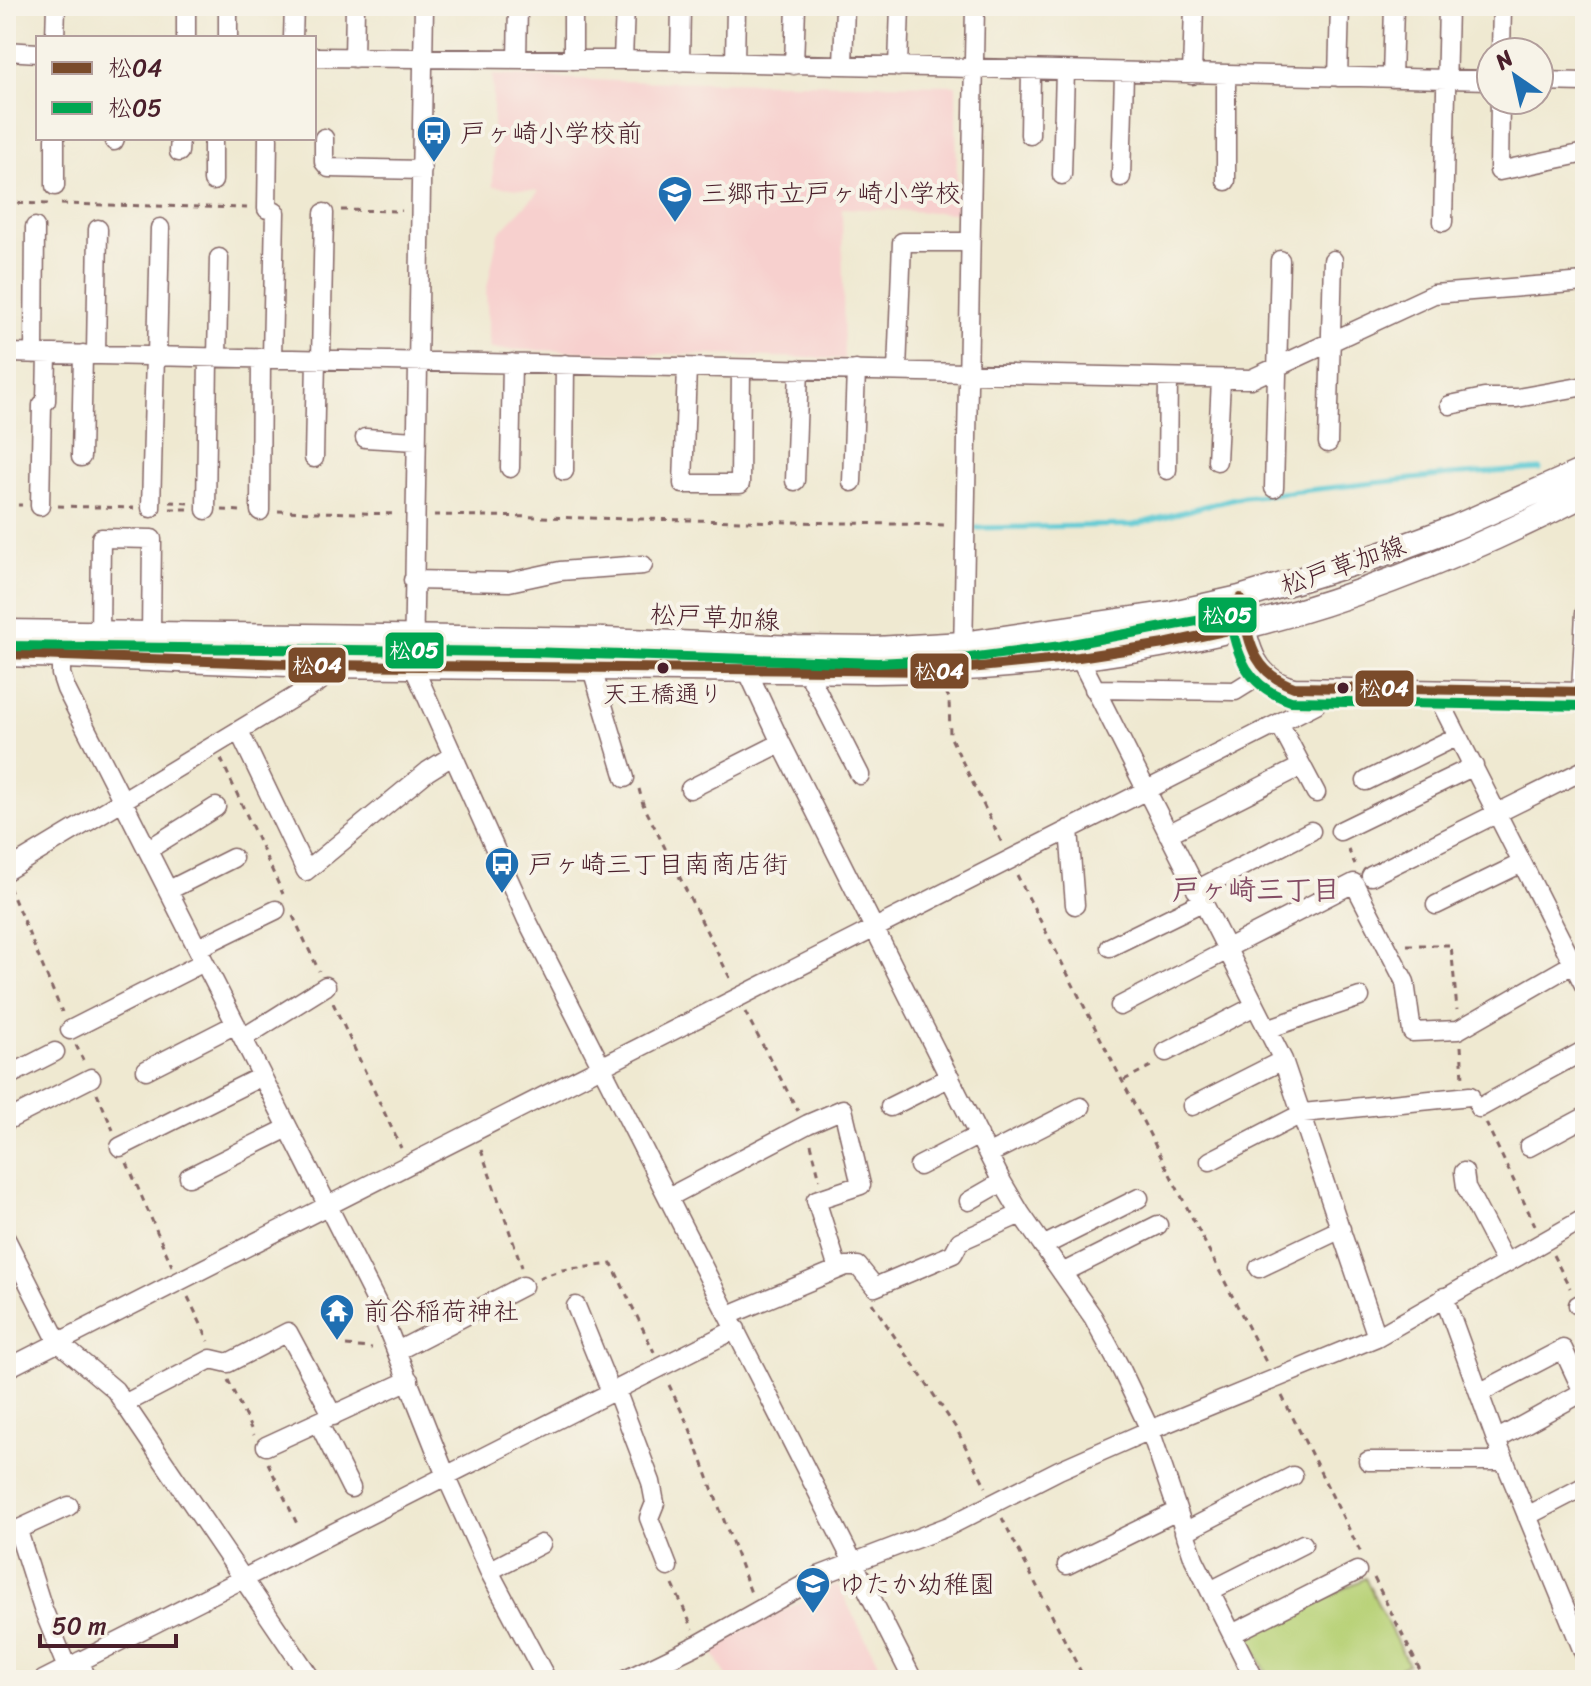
<svg xmlns="http://www.w3.org/2000/svg" width="1591" height="1686" font-family="Sriracha,'Klee One',sans-serif">
<rect width="100%" height="100%" fill="#f7f3e8"/>
<filter id="ink" filterUnits="userSpaceOnUse"><feTurbulence type="fractalNoise" baseFrequency=".0125" numOctaves="2"/><feDisplacementMap in="SourceGraphic" scale="16" xChannelSelector="R" yChannelSelector="G"/><feConvolveMatrix kernelMatrix="1 2 1 2 8 2 1 2 1" color-interpolation-filters="sRGB"/></filter>
<filter id="wash" filterUnits="userSpaceOnUse"><feTurbulence type="fractalNoise" baseFrequency=".006" numOctaves="4" result="noise"/><feDisplacementMap in="SourceGraphic" scale="32" xChannelSelector="R" yChannelSelector="G"/><feGaussianBlur stdDeviation="1.8" result="paint"/><feColorMatrix in="noise" values="0 0 0 0 0 0 0 0 0 0 0 0 0 0 0 0 0 1.4 0 .05"/><feComposite in="paint" operator="in"/></filter>
<g filter="url(#wash)">
<rect width="100%" height="100%" fill="#efe9d1"/>
<path fill="#f7d0ce" d="M493,75L616,81L956,85L957,213L842,208L844,359L490,349L486,293L498,234L539,191L493,186Z
M837,1584L887,1680H729L710,1647Z"/>
<path fill="#b7d176" stroke="#807850" stroke-width="2" d="M1365,1578L1408,1664L1379,1680H1270L1247,1635Z"/>
<g fill="none" stroke-linecap="round" stroke-linejoin="round">
<path stroke="#5ecad4" stroke-width="5" d="M977,528L1134,525L1235,498L1449,475L1540,469"/>
</g>
</g>
<g filter="url(#ink)">
<g fill="none" stroke-linecap="round" stroke-linejoin="round">
<defs>
<path id="minor" d="M424,6L413,666L527,920L913,1680
M55,38L56,6
M186,38V6
M228,38V6
M293,38L294,6
M6,51L38,53
M1501,52L1502,6
M314,57L623,60L1491,80
M354,58L355,6
M517,59L518,6
M573,60V6
M623,60L625,6
M680,62L681,6
M735,63L736,6
M794,65L796,6
M843,65L845,6
M898,67L900,6
M1192,75L1194,6
M1338,77L1340,6
M1392,78L1394,6
M1539,81L1585,82
M1500,100L1499,171L1585,153
M1030,135L1031,71
M324,138V162L329,168L422,170
M114,141L115,138
M179,152L180,138
M1062,175L1065,71
M1121,177L1124,74
M213,181V138
M1226,181V76
M55,186V138
M267,209L268,138
M1443,222L1448,6
M6,353L1251,379L1434,294L1585,282
M34,354L35,227
M96,354L98,229
M157,356L160,228
M217,357L219,258
M272,358L275,212
M321,359L324,213
M687,367L683,484H740L741,369
M897,371L902,242H970
M1450,405L1484,398H1517L1585,386
M365,438L416,441
M1328,443L1333,260
M81,457L83,354
M314,458L316,359
M1217,461L1221,380
M510,468L512,363
M1167,470L1168,378
M564,471L565,364
M795,481L799,369
M852,482L856,370
M1274,488L1280,260
M40,506L42,405L46,401L47,354
M151,508L155,355
M206,510L208,358
M260,511L261,358
M413,580L509,582L560,571L643,565
M1240,598C1249,636 1250,677 1294,687L1585,692
M100,634L101,538L152,539L151,634
M61,655V674L66,689L378,1305L446,1476L489,1571L547,1680
M963,655L975,6
M1079,657L1283,1060L1377,1337
M592,669L625,778
M747,670L781,743L1002,1182L1021,1214L1093,1317L1122,1371L1150,1430L1194,1559L1255,1680
M807,671L860,775
M1094,689L1235,691L1264,673
M1442,690V705L1585,987
M1581,692L1585,613
M1279,723L1316,793
M239,731L306,871L428,771L452,756
M1366,781L1458,736
M690,789L781,743
M1069,829L1075,905
M1340,831L1474,766
M1168,834L1302,766
M149,849L216,807
M6,871L319,682V665
M1371,876L1584,770
M169,890L233,858
M1196,890L1311,831
M1436,905L1522,863
M1110,947L1202,902
M198,948L276,910
M1227,948L1354,883L1405,982L1412,1032L1458,1030L1573,964
M1120,1006L1228,950
M1267,1029L1360,997
M70,1030L204,962
M243,1038L326,986
M1166,1052L1255,1006
M146,1070L236,1024
M6,1077L55,1052
M1192,1106L1283,1060
M890,1107L950,1077
M1479,1108L1585,1050
M6,1121L91,1078
M120,1147L262,1076
M1529,1147L1585,1117
M989,1154L1081,1107
M1210,1161L1303,1113L1470,1096
M919,1166L979,1135
M1464,1172L1466,1187L1505,1262
M189,1177L288,1128
M669,1197L808,1124L843,1109L861,1185L816,1200L838,1269
M969,1201L1002,1182
M6,1239L58,1342L115,1390L312,1680
M1043,1246L1139,1198
M1259,1268L1341,1229
M1062,1273L1158,1225
M1444,1297L1496,1440L1585,1656
M1578,1305L1585,1302
M576,1306L611,1392
M729,1315L846,1266H858L875,1287L953,1254L960,1241L1021,1214
M397,1351L523,1286
M6,1369L1279,723L1316,704L1328,688
M616,1390L651,1482L655,1503L649,1518L668,1567
M1479,1393L1563,1349L1583,1392L1496,1440
M124,1404L211,1359L228,1363L288,1332L333,1416
M318,1422L351,1488
M266,1446L409,1380
M1368,1461H1505
M1527,1516L1585,1486
M18,1531L43,1609L67,1668
M1184,1532L1293,1476
M6,1535L69,1506
M1067,1565L1177,1511
M489,1571L541,1544
M1210,1591L1303,1544
M1232,1634L1357,1571
M80,1661L87,1680
M43,1680L736,1329
M625,1680L699,1644L821,1575L949,1526L1059,1470L1150,1430L1377,1337L1585,1218"/>
<path id="major" d="M6,632L605,640L797,648L876,649L963,644L1173,613L1240,598L1380,555L1456,527L1585,470
M6,654L319,665L875,671C1000,670 1126,657 1247,626C1364,596 1478,549 1585,494"/>
</defs>
<use href="#minor" stroke="#846665" stroke-width="21"/>
<use href="#major" stroke="#846665" stroke-width="27"/>
<path stroke="#846665" stroke-width="3" stroke-dasharray="6 6" stroke-linecap="butt" d="M6,203L50,204
M61,204L250,208
M341,210L402,211
M170,502L190,503
M6,505H22
M58,506L134,508
M170,509H190
M222,510L242,511
M278,511L398,514
M434,515L946,525
M946,692L949,698L950,736L1002,843
M221,759L283,894
M639,789L643,804L731,980
M1348,849L1355,864
M1017,875L1267,1364
M9,887L62,1012
M293,916L319,971
M1407,945H1451L1457,1010
M333,1003L401,1148
M745,1012L798,1111
M76,1045L83,1060
M1461,1046L1463,1078
M1124,1080L1153,1065
M97,1093L113,1130
M1486,1123L1535,1225
M811,1144L820,1180
M481,1150L522,1267
M127,1163L172,1266
M1553,1255L1570,1288
M539,1278L562,1270L612,1264L654,1352
M188,1297L209,1341
M872,1303L956,1428L986,1487
M346,1346L372,1348
M228,1380L254,1435
M669,1385L690,1429L751,1593
M1282,1396L1361,1553
M268,1463L299,1528
M1002,1518L1085,1680
M1374,1578L1425,1680
M673,1585L693,1629"/>
<use href="#minor" stroke="#fff" stroke-width="18"/>
<use href="#major" stroke="#fff" stroke-width="24"/>
<defs>
<path id="bus-1" d="M1240,598C1249,638 1250,672 1294,687L1585,692
M6,654L319,665L940,671L1079,657L1164,644L1247,626"/>
<path id="bus-2" d="M6,646L528,652L878,663L969,658L1061,646L1229,615C1238,658 1246,686 1291,701L1585,706"/>
</defs>
<use href="#bus-1" stroke="#f7f3e8" stroke-width="16"/>
<use href="#bus-2" stroke="#f7f3e8" stroke-width="16"/>
<use href="#bus-1" stroke="#7a4b2a" stroke-width="10"/>
<use href="#bus-2" stroke="#00a651" stroke-width="10"/>
</g>
</g>
<defs>
<symbol id="bus-pin" viewBox="-11 -11 22 30"><path d="M0 17L-7.5 6A9.5 9.5 0 1 1 7.5 6Z" fill="#1f6fb2" stroke="#f7f3e8"/><path d="M-5-6H5V4H4V6H2V4H-2V6H-4V4H-5ZM-3.5-4V0h7V-4ZM-3.5 1.2v1.5H-2V1.2ZM2 1.2v1.5H3.5V1.2Z" fill="#fff"/></symbol>
<symbol id="school-pin" viewBox="-11 -11 22 30"><path d="M0 17L-7.5 6A9.5 9.5 0 1 1 7.5 6Z" fill="#1f6fb2" stroke="#f7f3e8"/><path d="M0-5L7-2L0 1L-7-2ZM-4 1L0 2.5L4 1V4Q0 6-4 4Z" fill="#fff"/></symbol>
<symbol id="temple-pin" viewBox="-11 -11 22 30"><path d="M0 17L-7.5 6A9.5 9.5 0 1 1 7.5 6Z" fill="#1f6fb2" stroke="#f7f3e8"/><path d="M0-6L5-2H3V0L6.5 2.5H4V6H1.5V3h-3V6H-4V2.5H-6.5L-3 0V-2H-5Z" fill="#fff"/></symbol>
</defs>
<g fill-rule="evenodd">
<use href="#bus-pin" x="414" y="113" width="40" height="54"/>
<use href="#school-pin" x="655" y="173" width="40" height="54"/>
<use href="#bus-pin" x="482" y="844" width="40" height="54"/>
<use href="#temple-pin" x="317" y="1291" width="40" height="54"/>
<use href="#school-pin" x="793" y="1564" width="40" height="54"/>
</g>
<g fill="#4a1f2b" stroke="#f7f3e8" stroke-width="3">
<circle cx="663" cy="668" r="7"/>
<circle cx="1343" cy="688" r="7"/>
</g>
<g text-anchor="middle" dominant-baseline="central" stroke-width="8" stroke-linejoin="round" paint-order="stroke">
<g font-size="24" fill="#4a1f2b" stroke="#f7f3e8">
<text x="663" y="694">天王橋通り</text>
</g>
<g font-size="26" fill="#4a1f2b" stroke="#f7f3e8" text-anchor="start">
<text x="460" y="133">戸ヶ崎小学校前</text>
<text x="701" y="193">三郷市立戸ヶ崎小学校</text>
<text x="528" y="864">戸ヶ崎三丁目南商店街</text>
<text x="363" y="1311">前谷稲荷神社</text>
<text x="839" y="1584">ゆたか幼稚園</text>
</g>
<g font-size="26" fill="#4a1f2b" stroke="#f7f3e8">
<text transform="translate(1343 565) rotate(-19)">松戸草加線</text>
<text transform="translate(715 617) rotate(3)">松戸草加線</text>
</g>
<g font-size="28" font-weight="bold" fill="#844d65" stroke="#f7f3e8">
<text x="1256" y="889">戸ヶ崎三丁目</text>
</g>
</g>
<g stroke="#f7f3e8" stroke-width="3">
<rect x="1197" y="596" width="61" height="38" rx="8" fill="#00a651"/>
<rect x="384" y="631" width="61" height="39" rx="8" fill="#00a651"/>
<rect x="287" y="646" width="60" height="38" rx="8" fill="#7a4b2a"/>
<rect x="909" y="652" width="61" height="38" rx="8" fill="#7a4b2a"/>
<rect x="1354" y="669" width="61" height="39" rx="8" fill="#7a4b2a"/>
</g>
<g font-size="22" text-anchor="middle" font-weight="bold" fill="#fff">
<text x="1227" y="623">松05</text>
<text x="414" y="658">松05</text>
<text x="317" y="673">松04</text>
<text x="939" y="679">松04</text>
<text x="1384" y="696">松04</text>
</g>
<rect width="1591" height="1686" fill="none" stroke="#f7f3e8" stroke-width="32"/>
<rect x="36" y="36" width="280" height="104" fill="#f7f3e8" stroke="#b29e9c" stroke-width="2"/>
<rect x="52" y="62" width="40" height="12" fill="#7a4b2a" stroke="#b29e9c" stroke-width="2"/>
<text x="108" y="76" font-size="24" fill="#4a1f2b">松04</text>
<rect x="52" y="102" width="40" height="12" fill="#00a651" stroke="#b29e9c" stroke-width="2"/>
<text x="108" y="116" font-size="24" fill="#4a1f2b">松05</text>
<g transform="translate(1515 76) rotate(326)"><circle r="38" fill="#f7f3e8" stroke="#b29e9c" stroke-width="2"/>
<path d="M0-6L14 30L0 20L-14 30Z" fill="#1f6fb2"/>
<text y="-12" font-size="22" font-weight="bold" text-anchor="middle" fill="#4a1f2b">N</text>
</g>
<path d="M40 1634v12h136v-12" fill="none" stroke="#4a1f2b" stroke-width="4"/>
<text x="52" y="1634" font-size="24" fill="#4a1f2b" stroke="#f7f3e8" stroke-width="6" paint-order="stroke">50 m</text>
</svg>
